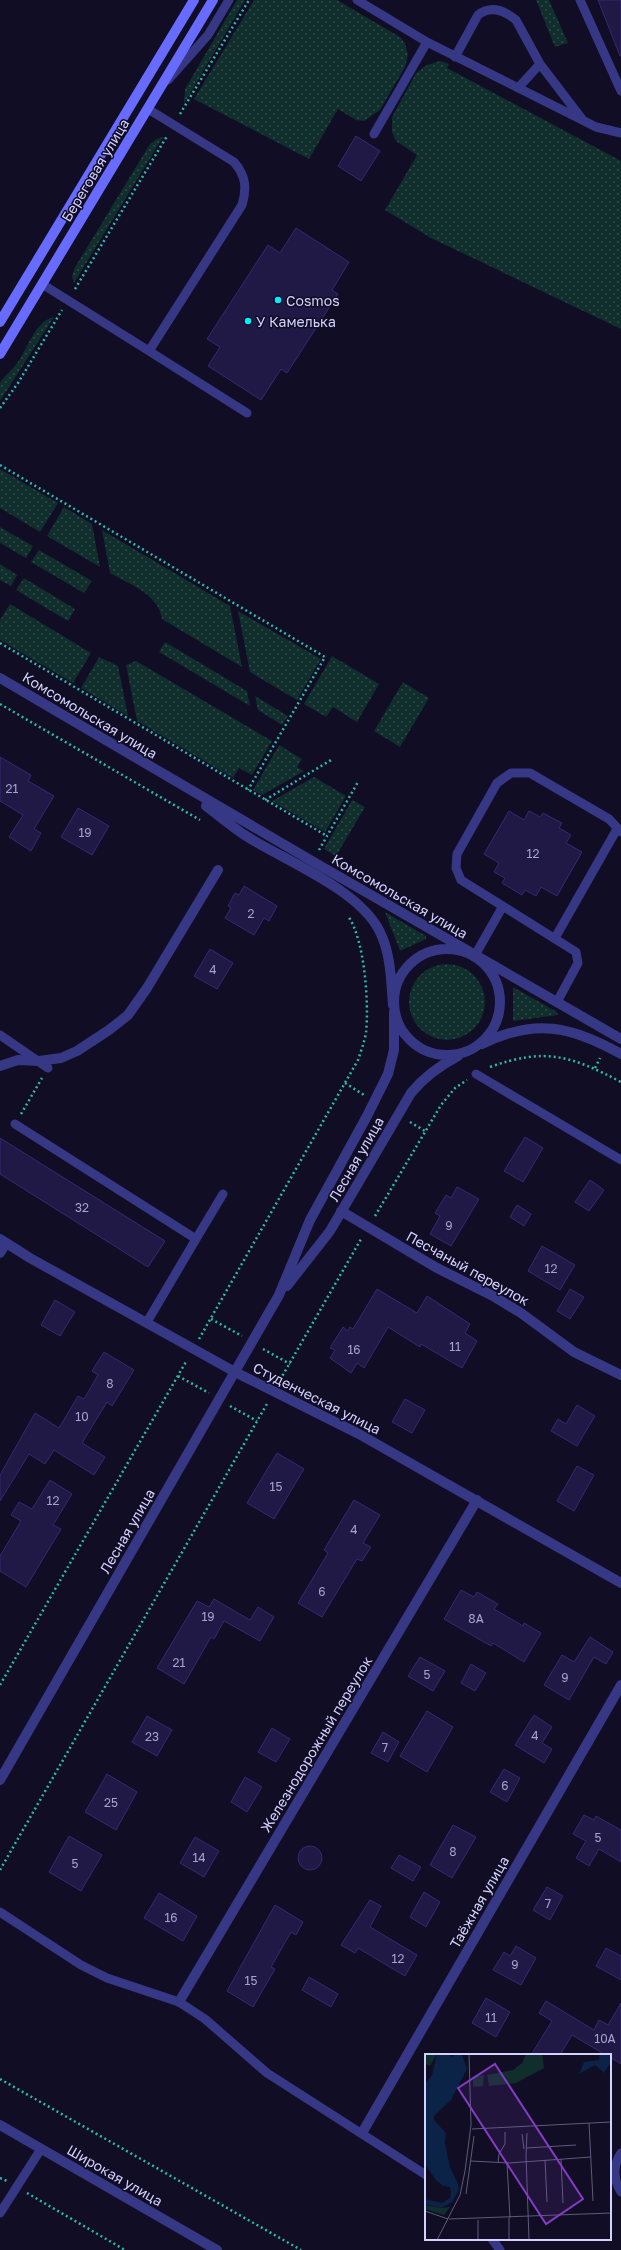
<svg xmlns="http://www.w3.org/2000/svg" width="621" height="2250" font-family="'Golos Text',sans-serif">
<defs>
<pattern id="grass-dots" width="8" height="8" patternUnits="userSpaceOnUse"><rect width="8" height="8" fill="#102e2c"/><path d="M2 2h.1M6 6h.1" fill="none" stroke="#324b4c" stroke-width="1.8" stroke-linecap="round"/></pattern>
</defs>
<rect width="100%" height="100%" fill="#100d24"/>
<path fill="url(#grass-dots)" d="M237,0H245L184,104L185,89Z
M254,0H337L400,37L405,43L408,55L405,67L380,110L364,121L356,120L338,109L309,159L194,99Z
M536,0H549L568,43L555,47Z
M440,61L449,64L447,68L621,161V329L431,238L385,210L417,155L396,141L392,132V117L416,73L427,65Z
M163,137L74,283L72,277L74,269L150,144L157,139Z
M54,317L0,401V383C4,376 10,372 15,366C27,352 34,321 54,317Z
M0,469L58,503L40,532L0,508Z
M64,507L92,524L100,567L47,536Z
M0,527L33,546L26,558L0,543Z
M102,530L230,606L242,667L162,619C159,594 129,584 110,573Z
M39,550L92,581L84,593L31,562Z
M0,564L17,575L11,586L0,580Z
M24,578L75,609L68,621L16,590Z
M10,604L91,653L73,683L0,640V620Z
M238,611L321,659L297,700L250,672Z
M165,642L247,691L250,706L159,652Z
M332,656L379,684L357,722L333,707L326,717L304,704Z
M99,657L118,666L128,716L81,688Z
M136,661L272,741L252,775L239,768L233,778L137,721L126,665Z
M403,682L429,698L400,747L374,731Z
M255,696L288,716L282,725L258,710Z
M279,745L302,759L297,767L304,771L262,795L253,790Z
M314,777L346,796L325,832L272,801Z
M352,800L365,807L336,856L324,849Z
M385,912L426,936V939L400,951Z
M409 1002a38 38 0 1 1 76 0a38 38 0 1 1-76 0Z
M513,987L557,1012L558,1015L513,1021Z"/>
<path fill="#201946" stroke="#352a73" d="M598,0H621V56H620Z
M356,136L380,151L361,181L338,166Z
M296,228L349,262L332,290L338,294L287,373L281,369L261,400L208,366L220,347L207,339L268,245L280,253Z
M0,757L31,775L28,781L54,796L34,829L41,833L31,851L9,837L23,815L0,801Z
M78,808L109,826L92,855L61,837Z
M509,811L524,820L529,811L540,817L543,813L562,823L559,828L571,835L566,843L582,852L557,896L541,887L536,896L525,890L522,895L502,883L505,878L494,872L499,863L484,854Z
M244,886L277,906L269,921L264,918L254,935L225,918L231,908L228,906L235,893L239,895Z
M210,949L233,963L217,989L194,976Z
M525,1137L543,1148L523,1182L504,1171Z
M0,1138L165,1241L148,1267L0,1174Z
M590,1180L604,1190L589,1211L575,1202Z
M457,1187L479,1199L451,1246L430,1234L440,1216L435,1213L446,1195L451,1198Z
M517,1205L531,1214L524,1226L510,1217Z
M542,1246L575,1265L560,1290L528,1271Z
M377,1289L417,1313L427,1296L470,1324L465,1333L477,1341L462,1368L421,1344L420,1347L388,1327L364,1368L357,1363L351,1373L330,1358L335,1350L330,1348L343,1327L348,1331L350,1327L353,1329Z
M570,1289L584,1297L570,1319L557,1311Z
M55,1300L75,1312L60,1336L41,1325Z
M104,1352L134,1370L112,1406L107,1402L82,1443L105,1457L94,1475L54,1450L45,1464L29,1454L0,1501V1475L35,1413L59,1428L78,1396L84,1399L98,1375L92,1371Z
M405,1399L425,1410L412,1433L392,1422Z
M577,1405L595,1416L577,1446L551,1431L558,1419L566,1424Z
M277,1453L304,1469L274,1519L247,1503Z
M577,1466L594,1475L574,1511L557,1501Z
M50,1480L72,1494L53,1525L61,1529L26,1587L0,1571V1556L21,1521L11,1515L19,1502L32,1509Z
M354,1500L380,1515L363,1543L371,1547L362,1561L357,1559L322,1617L298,1603L328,1553L324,1550Z
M461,1590L474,1597L477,1592L498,1604L494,1609L523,1626L524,1623L541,1633L524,1662L493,1643L491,1646L444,1619Z
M214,1599L250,1620L258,1607L274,1617L260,1641L224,1621L214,1639L211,1637L184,1684L157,1668L197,1601L209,1607Z
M590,1637L613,1652L606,1664L594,1657L569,1700L544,1685L562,1655L574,1662Z
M420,1657L445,1671L433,1691L408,1676Z
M471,1664L486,1673L475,1691L461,1683Z
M427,1711L453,1727L427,1772L400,1756Z
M534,1715L552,1727L542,1743L552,1749L544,1763L515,1745Z
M147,1716L172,1730L157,1756L132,1742Z
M272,1728L290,1739L276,1762L258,1752Z
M383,1732L399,1742L388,1762L371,1753Z
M504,1769L520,1778L507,1802L490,1792Z
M107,1774L137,1792L116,1830L85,1812Z
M245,1777L262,1787L247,1812L231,1802Z
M584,1815L594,1820L596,1816L621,1830V1862L599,1849L589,1866L576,1858L586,1841L573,1834Z
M453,1825L476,1837L452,1878L430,1865Z
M69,1836L102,1855L81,1891L49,1872Z
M195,1837L219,1851L204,1877L180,1863Z
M298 1858a12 12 0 1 1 24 0a12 12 0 1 1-24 0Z
M399,1855L421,1867L413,1881L391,1868Z
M547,1887L563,1896L550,1920L533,1910Z
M424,1892L440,1902L426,1927L410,1917Z
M159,1893L197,1916L183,1941L144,1918Z
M370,1900L381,1906L370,1927L417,1955L405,1976L358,1948L355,1953L341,1945Z
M275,1905L303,1922L296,1935L291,1932L271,1967L275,1969L253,2007L227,1991Z
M516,1946L536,1958L521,1985L493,1970L504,1952L510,1956Z
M606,1948L621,1956V1980L596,1966Z
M309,1977L338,1994L331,2007L302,1990Z
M486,1998L510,2012L496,2037L472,2023Z
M546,2001L594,2030L599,2020L608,2025L621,2003V2064L610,2057V2055H606L572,2035L560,2055H531L552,2021L539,2013Z"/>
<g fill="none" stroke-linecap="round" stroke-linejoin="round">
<path stroke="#2abaaa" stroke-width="2.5" stroke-dasharray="2 3" stroke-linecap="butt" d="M180,114L249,0
M75,289L167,136
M0,408L18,383L62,310
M0,465L325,657L248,790
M0,643L327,836
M0,704L200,820
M265,800L331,760
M319,850L358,782
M490,1067C546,1047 571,1056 621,1082
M595,1068L600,1058
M345,1083L364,1095
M21,1114L42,1078
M410,1122L425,1131
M375,1216L441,1105L455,1088L467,1080
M211,1319L242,1336
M199,1339L358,1060C361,1051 364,1043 366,1033C369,1004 365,940 348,916
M263,1349L290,1364
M178,1376L209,1393
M280,1380L361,1239
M230,1406L257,1421
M0,1685L187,1360
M0,1870L268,1402
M0,2079L301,2250
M0,2178L7,2181
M27,2193L125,2250"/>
<path stroke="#373885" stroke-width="9" d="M357,0L427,42L596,127L621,133
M580,0L621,91
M455,57L478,15C491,5 504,10 516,20L540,64L582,119
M168,80L208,35L229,0
M518,88L540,64
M374,134L427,42
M42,284L149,351L242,205C247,188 246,176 234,162L148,109
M149,351L247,413
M555,938L617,829
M474,957L503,906
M557,1002L578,963L576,952L461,880L456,868L457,854L497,783L511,773H530L609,819L621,832
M0,1035L48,1068
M476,1074L621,1160
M15,1124L196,1239L147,1322
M196,1239L223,1194
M0,1912L81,1965L107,1978L179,2002L205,2019L267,2073L426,2175
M621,2153C613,2165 613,2179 621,2192
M0,2213L41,2149
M492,2239L500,2250"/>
<path stroke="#373885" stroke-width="10" d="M0,678L312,861L621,1039
M206,806C218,815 230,825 243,834C283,860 357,888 379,930C391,953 391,980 393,1005
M394 1002a53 53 0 1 1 106 0a53 53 0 1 1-106 0Z
M482,1044C535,1018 571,1026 621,1054
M0,1066L18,1060L39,1061L61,1058L77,1051L109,1030L128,1015L147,988L218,870
M341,1211L437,1268L493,1296L521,1313L574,1352L621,1375
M0,1239L30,1258L235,1372L359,1434L621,1583
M0,1253L6,1243
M287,1286L330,1231L411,1093C424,1077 439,1066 458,1056
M0,1780L279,1295L310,1220L367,1116L388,1074L394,1050V1012
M179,2002L477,1500
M362,2133L621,1685"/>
<path stroke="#373885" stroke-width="10" d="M0,2125L217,2250"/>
<path stroke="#686bff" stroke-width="10" d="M0,322L194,0
M0,354L213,0"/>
</g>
<g fill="#00effc" stroke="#100d24" stroke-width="1.5">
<circle cx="278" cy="300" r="4"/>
<circle cx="248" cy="321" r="4"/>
</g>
<g text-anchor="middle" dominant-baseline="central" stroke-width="3" stroke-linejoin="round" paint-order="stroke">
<g font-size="12" fill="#a6a3d1">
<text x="12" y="788">21</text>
<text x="85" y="832">19</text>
<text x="533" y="853">12</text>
<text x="251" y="913">2</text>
<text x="213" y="969">4</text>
<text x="82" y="1207">32</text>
<text x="449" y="1225">9</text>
<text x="551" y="1268">12</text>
<text x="455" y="1346">11</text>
<text x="354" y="1349">16</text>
<text x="110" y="1383">8</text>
<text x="82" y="1416">10</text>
<text x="276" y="1486">15</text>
<text x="53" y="1500">12</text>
<text x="354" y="1529">4</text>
<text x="322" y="1591">6</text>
<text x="208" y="1616">19</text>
<text x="476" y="1618">8А</text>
<text x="179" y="1662">21</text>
<text x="427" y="1674">5</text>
<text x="565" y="1677">9</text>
<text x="535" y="1735">4</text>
<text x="152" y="1736">23</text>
<text x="385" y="1747">7</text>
<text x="505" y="1785">6</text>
<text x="111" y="1802">25</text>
<text x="598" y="1837">5</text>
<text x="453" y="1851">8</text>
<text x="199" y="1857">14</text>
<text x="75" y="1863">5</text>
<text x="548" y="1903">7</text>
<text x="171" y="1917">16</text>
<text x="398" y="1958">12</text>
<text x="515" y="1964">9</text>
<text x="251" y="1980">15</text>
<text x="491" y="2017">11</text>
<text x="605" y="2038">10А</text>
</g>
<g font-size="14" fill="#d3d1ff" stroke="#100d24">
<text transform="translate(95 170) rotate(-59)">Береговая улица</text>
<text transform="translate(90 715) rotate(31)">Комсомольская улица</text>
<text transform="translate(400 896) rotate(30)">Комсомольская улица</text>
<text transform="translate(356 1159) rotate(-60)">Лесная улица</text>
<text transform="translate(468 1268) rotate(29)">Песчаный переулок</text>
<text transform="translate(317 1398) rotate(27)">Студенческая улица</text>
<text transform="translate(127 1531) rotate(-60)">Лесная улица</text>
<text transform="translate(316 1744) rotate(-59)">Железнодорожный переулок</text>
<text transform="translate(479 1902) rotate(-60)">Таёжная улица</text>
<text transform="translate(115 2175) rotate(30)">Широкая улица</text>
</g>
<g font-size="14" fill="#d3d1ff" stroke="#100d24" text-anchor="start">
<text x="286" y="300">Cosmos</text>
<text x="256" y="321">У Камелька</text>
</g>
</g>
<g transform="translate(425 2054)">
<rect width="186" height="186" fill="#100d24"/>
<path d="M101,0H117L119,14L91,29L64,32L62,21L88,16L97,9ZM59,21L58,32L48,33V22Z" fill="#102e2c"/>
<path d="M0,0H12L5,12L0,10ZM0,151L16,154L25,153L19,161L0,155Z" fill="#102e2c"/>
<path d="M12,0H24L27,3L30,0L37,1L42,15L26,46L9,62V66L21,79L20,89L25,113L33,130L34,136L27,148L16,154L0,150V145L17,149L25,144L26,139L25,133L18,132L11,126L0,111V30L7,21ZM175,0H186V8L179,19L170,11L154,20L159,8L174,6Z" fill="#0a2347"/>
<path fill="none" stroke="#5e5b7c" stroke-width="1" d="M164,69L168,147M47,75L186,68M102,79L101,101L104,186M97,80L99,95M101,94L151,91M136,105L138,149M120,106L122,148M46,107L84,109L166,103M73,109L74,100L80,90V78M82,109L85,164M41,140L49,82M0,157L23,165M84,164V186M24,165L186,159M12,186L35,141L40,117L46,71L44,0M53,186V166"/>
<path fill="#843cc5" fill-opacity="0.15" stroke="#843cc5" stroke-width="2" d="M70,10L158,145L121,170L33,34Z"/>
<rect width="186" height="186" fill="none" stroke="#d3d1ff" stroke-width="2"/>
</g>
</svg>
